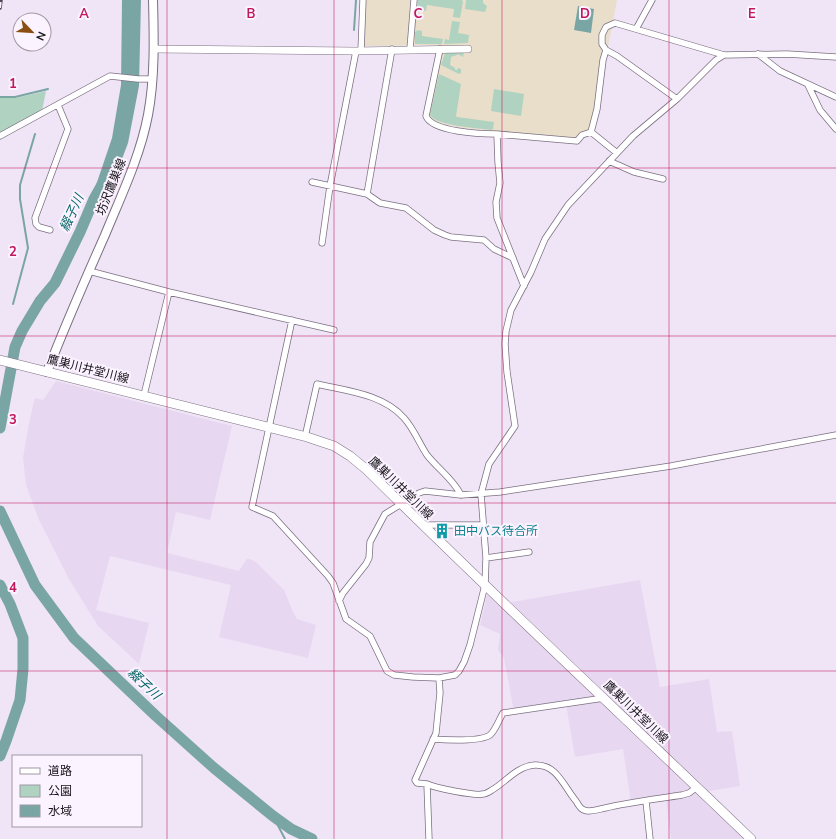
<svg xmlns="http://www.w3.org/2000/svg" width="836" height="839" font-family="'Nunito Sans','Noto Sans JP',sans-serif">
<rect width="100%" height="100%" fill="#f0e4f7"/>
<path fill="#e8d7f1" d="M56,381L232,426L210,520L176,512L167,553L239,571L247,559H250L256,562L284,590L292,610L297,619L316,625L308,658L219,637L231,585L110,556L96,610L149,623L139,664L98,626L69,579L39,520L26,485L23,458L29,423L35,398L43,400Z
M640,580L660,687L709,679L717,732L732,731L740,786L709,791L757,839H671L666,798L631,803L623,749L575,757L566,704L514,712L504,658L498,650L500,634L480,625L487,595L492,594L507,603Z"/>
<path fill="#e8dec9" d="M366,0H617L607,52L595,126L573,138L564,139L457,127L432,121L428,116L442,53L437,45L364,46Z"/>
<path fill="#afd3c0" d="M418,0H462L463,2L460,18L453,17L454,9L427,5L426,11L417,9Z
M466,0H483V3L487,6L485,12L465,9Z
M452,21L460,22L458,33L469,35L468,43L444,44L445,39L449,40Z
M418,30L422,31V36L443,39L442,44H415V32Z
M464,52L463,57L458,54L457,55L451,57L450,65L455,68V70H457L458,68L461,69V73L459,74L441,65L445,53Z
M439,74L461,84L456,116L457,117L494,122L493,129L491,130C477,128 437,126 430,115Z
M494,89L524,94L521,116L491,111Z
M46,91L42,111L0,134V98H16Z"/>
<path fill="#7aa5a5" d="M122,0H141L139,86L128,143L107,199L93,194L112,138L121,85Z
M578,6L594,9L591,33L574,30Z"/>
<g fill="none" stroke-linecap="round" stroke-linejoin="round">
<path stroke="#7aa5a5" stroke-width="2" d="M354,30L356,0
M0,97H15L48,89
M13,304L28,248L20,199V185L35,134
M273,816L285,839"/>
<path stroke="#7aa5a5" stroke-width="11" d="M0,428L15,347L22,331L40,301L55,283L80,232L94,199L103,183
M0,511L35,585L74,638L156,716L214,768L273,816L291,829L312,839
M0,585L10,604L23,638V669L20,700L6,741L0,756"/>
<defs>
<path id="minor" d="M636,29L652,0
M410,49L414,0
M440,49L426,116C432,132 481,134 497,134L498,162L500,183L496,202L497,218L524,286
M606,50L603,60L597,109L591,132L617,153
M361,51L363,0
M758,54L780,71L836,97
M808,85L820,110L836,129
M677,99L617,56L606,50L602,44V35L606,27L615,23L724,55L787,54L836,57
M497,134L577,141L582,135L591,132
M0,136L110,76L138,79H152
M609,161L634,172L663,179
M312,182L367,194L392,49
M367,194L380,203L406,208L434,230L445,235L451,237L484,240L494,249L513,258
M50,230L39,227L36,224L35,218L68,129L58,105
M322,243L330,186L356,51
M89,271L169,292L334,330
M292,320L252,507L273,516L328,576L333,583L346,619L370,636L387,671L394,675L413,677L439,678L455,675L459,671L464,662L470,645L485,585L486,558L481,494L489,464L515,426L507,372L505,344L506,331L511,310L531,272L545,239L568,205L617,153L633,136L677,99L716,60L724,55
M144,395L169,292
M305,437L317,384C347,391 383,394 404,418C414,429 419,443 427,455C438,469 453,479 461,495
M423,525H483
M486,558L529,552
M339,601L343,593L366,564L369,558L370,542L385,514L419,493L425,491L461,495L500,492L671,466L836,435
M433,739C445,740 480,742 490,735C495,731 499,720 503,713L604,698
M427,784C435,788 475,796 483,794C486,794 489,792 492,790C506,782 517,766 535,765C557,764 564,787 576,801C578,804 580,809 584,810C590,813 599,809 605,808C630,802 657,799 682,795L689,793L697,787
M646,801L650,839
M429,839L427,784L417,783L415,780L436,733L440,693L439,678"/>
<path id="tertiary" d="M154,49L356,51L468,49"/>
<path id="secondary" d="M47,372C65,326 85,280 105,235C121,196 140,157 148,115C155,78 154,38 153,0"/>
<path id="primary" d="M0,360L307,437L334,446L350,456L367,470C493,595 623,716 751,839"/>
</defs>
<use href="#minor" stroke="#7b7081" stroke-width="7"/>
<use href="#tertiary" stroke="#7b7081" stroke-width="8"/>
<use href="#secondary" stroke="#7b7081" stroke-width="10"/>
<use href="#primary" stroke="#7b7081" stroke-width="10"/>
<use href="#minor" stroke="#fff" stroke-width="5.5"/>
<use href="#tertiary" stroke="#fff" stroke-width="7"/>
<use href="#secondary" stroke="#fff" stroke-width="8"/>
<use href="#primary" stroke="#fff" stroke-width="9"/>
<defs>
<path id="rail" d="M0,8L1,0"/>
</defs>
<use href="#rail" stroke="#514b55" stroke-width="3.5"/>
<use href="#rail" stroke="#fbf3ff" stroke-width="2" stroke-dasharray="6" stroke-linecap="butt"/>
</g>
<path fill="none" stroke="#c2185b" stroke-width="1" stroke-opacity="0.55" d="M167,0V839M334,0V839M502,0V839M669,0V839M0,168H836M0,336H836M0,503H836M0,671H836"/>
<defs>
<symbol id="building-bare" viewBox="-9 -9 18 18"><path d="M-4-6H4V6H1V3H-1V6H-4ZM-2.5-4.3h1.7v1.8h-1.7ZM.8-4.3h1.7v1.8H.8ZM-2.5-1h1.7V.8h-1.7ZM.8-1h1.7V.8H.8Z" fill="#0f9aa8" stroke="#fbf3ff" stroke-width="2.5" paint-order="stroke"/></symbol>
</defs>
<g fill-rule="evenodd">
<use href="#building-bare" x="431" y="520" width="22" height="22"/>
</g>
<g text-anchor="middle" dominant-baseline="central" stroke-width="4" stroke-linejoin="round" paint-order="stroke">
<g font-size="12" fill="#18141b" stroke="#fbf3ff">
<text transform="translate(111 187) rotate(-68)">坊沢鷹巣線</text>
<text transform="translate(88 369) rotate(14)">鷹巣川井堂川線</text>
<text transform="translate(401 488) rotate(44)">鷹巣川井堂川線</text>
<text transform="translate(636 712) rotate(44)">鷹巣川井堂川線</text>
</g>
<g font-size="12" fill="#0d838f" stroke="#fbf3ff" text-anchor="start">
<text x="454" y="531">田中バス待合所</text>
</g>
<g font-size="13" font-style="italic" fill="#016365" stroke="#fbf3ff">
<text transform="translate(72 213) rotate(-65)">綴子川</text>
<text transform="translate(144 684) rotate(43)">綴子川</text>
</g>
</g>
<g font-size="13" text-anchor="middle" font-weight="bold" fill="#c2185b" stroke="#fbf3ff" stroke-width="4" stroke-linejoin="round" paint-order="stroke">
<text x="84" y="18">A</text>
<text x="251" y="18">B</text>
<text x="418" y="18">C</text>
<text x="585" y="18">D</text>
<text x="752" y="18">E</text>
<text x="13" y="88">1</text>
<text x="13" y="256">2</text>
<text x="13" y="424">3</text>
<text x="13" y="592">4</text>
</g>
<rect x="12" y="755" width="130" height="72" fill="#fbf3ff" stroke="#a09aa4"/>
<rect x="20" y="768" width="20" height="6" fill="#ffffff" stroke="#a09aa4"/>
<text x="48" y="775" font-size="12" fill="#18141b">道路</text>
<rect x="20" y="785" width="20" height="12" fill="#afd3c0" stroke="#a09aa4"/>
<text x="48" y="795" font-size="12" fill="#18141b">公園</text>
<rect x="20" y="805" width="20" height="12" fill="#7aa5a5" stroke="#a09aa4"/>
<text x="48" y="815" font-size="12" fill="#18141b">水域</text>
<g transform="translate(32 32) rotate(115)"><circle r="19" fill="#fbf3ff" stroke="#a09aa4"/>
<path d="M0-3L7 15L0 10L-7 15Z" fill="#8b4d11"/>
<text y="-6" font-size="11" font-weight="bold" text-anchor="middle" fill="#18141b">N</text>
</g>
</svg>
